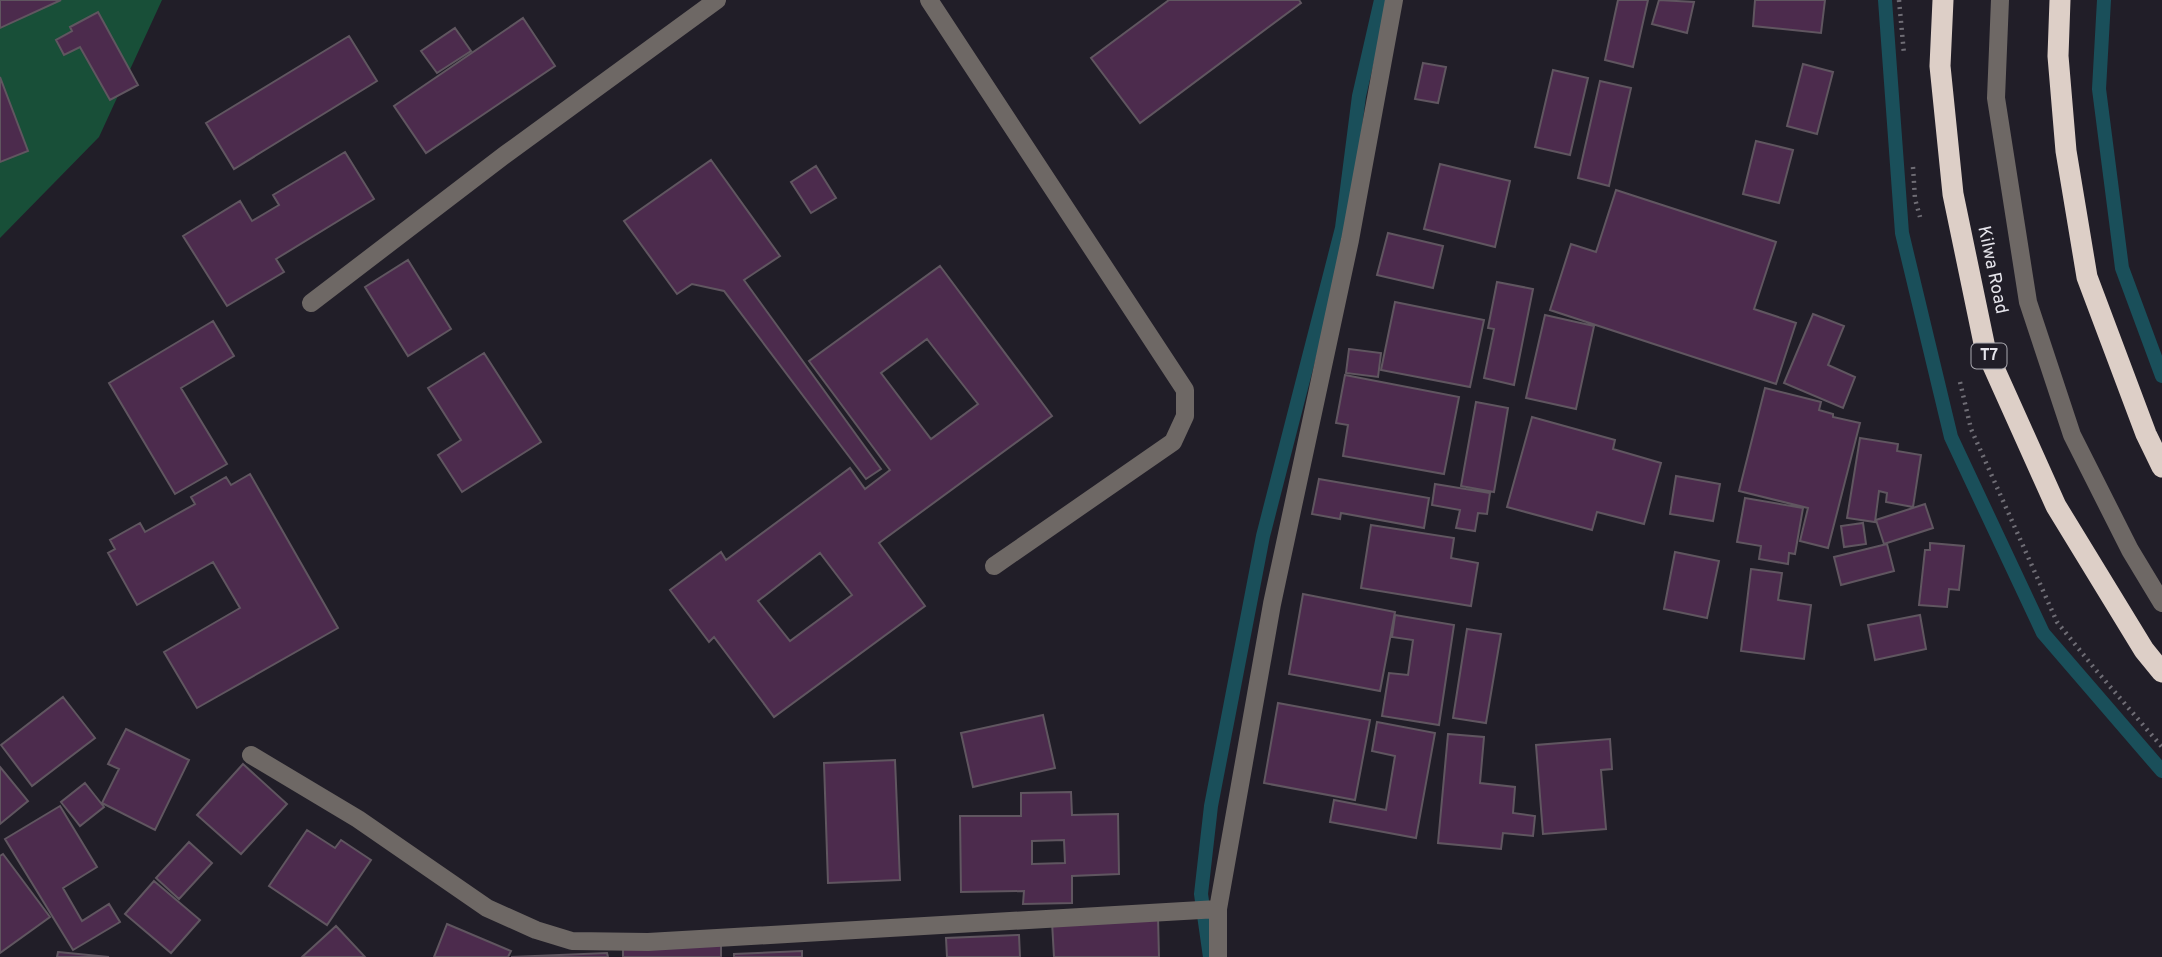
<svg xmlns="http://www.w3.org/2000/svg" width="2162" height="957" font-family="Overpass,sans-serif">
<rect width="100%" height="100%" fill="#211e28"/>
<path fill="#184f38" d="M0,0H162L99,137L0,238Z"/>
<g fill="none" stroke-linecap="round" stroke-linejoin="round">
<path stroke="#1a4f5a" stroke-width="14" d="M1885,0L1902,233L1951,437L2043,633L2162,771
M2104,0L2099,89L2122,268L2162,376
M1210,957L1201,894L1211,806L1263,536L1342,228L1359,96L1381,0"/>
</g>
<path fill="#4c2b4d" stroke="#605660" stroke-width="2" fill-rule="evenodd" d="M0,0H61L0,28Z
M1169,0H1299L1301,3L1140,123L1091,58Z
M1618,0H1648L1633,67L1605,60Z
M1659,0L1694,2L1687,33L1652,24Z
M1755,0H1825L1821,33L1753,26Z
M98,12L138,85L110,100L80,47L64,55L56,40L72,31L70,27Z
M523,18L555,66L426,153L394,106Z
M455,28L471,51L437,73L421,51Z
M349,36L377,81L234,169L206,123Z
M1423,63L1446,67L1438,103L1415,99Z
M1803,64L1833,72L1817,134L1787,126Z
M1553,70L1588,78L1570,155L1535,147Z
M0,77L28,151L0,162Z
M1600,81L1631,88L1609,186L1578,178Z
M1756,141L1793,150L1779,203L1743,194Z
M345,152L374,199L276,259L284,272L227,306L183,236L240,201L252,221L279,205L273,195Z
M711,160L780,256L744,280L881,469L866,479L724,291L692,284L677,294L624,221Z
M1440,164L1510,181L1495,247L1424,229Z
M816,166L836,198L811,213L791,182Z
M1616,190L1776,242L1754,309L1796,323L1776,384L1550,310L1571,244L1596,252Z
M1388,233L1443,246L1433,288L1377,275Z
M408,260L451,329L408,356L365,287Z
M940,266L1052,416L879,543L925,606L774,717L714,637L709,642L670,590L721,552L726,560L850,468L865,489L890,470L809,361ZM927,339L978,404L931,439L881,373ZM820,553L852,595L790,641L758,601Z
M1497,282L1533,289L1514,385L1484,378L1494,329L1488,328Z
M1395,302L1484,320L1470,387L1381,370Z
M1813,314L1844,326L1828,365L1855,377L1843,408L1784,383Z
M1545,315L1594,326L1576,409L1526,398Z
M213,321L234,356L181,388L227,464L175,494L109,383Z
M1349,349L1381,353L1378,377L1346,373Z
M484,353L541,442L462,492L438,455L461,440L428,388Z
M1345,375L1459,397L1444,474L1343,456L1348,425L1336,423Z
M1765,388L1821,402L1819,410L1833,414V417L1860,423L1828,548L1800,541L1808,508L1739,491Z
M1476,402L1508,408L1494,492L1461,486Z
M1532,417L1615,440L1613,449L1661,463L1644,524L1597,512L1592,530L1507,507Z
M1860,438L1898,444L1897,451L1921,455L1913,507L1886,502L1887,493L1879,491L1875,522L1847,518Z
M250,474L338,628L197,708L164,652L240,608L213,562L137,605L108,553L115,549L110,540L140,523L145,532L195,504L191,497L226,477L231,485Z
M1676,476L1720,484L1713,521L1670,514Z
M1319,479L1429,498L1424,528L1341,513L1340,519L1312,514Z
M1435,484L1490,493L1487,514L1478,513L1475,531L1456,528L1460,510L1432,505Z
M1745,498L1803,508L1795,554L1789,553L1788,564L1759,559L1761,546L1737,542Z
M1925,504L1933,528L1884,544L1876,520Z
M1863,523L1866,544L1844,547L1841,526Z
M1371,525L1454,538L1451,558L1478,563L1471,606L1361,588Z
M1930,543L1964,546L1959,590L1949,589L1947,607L1919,605L1925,550H1930Z
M1887,544L1894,571L1841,585L1834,557Z
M1675,552L1719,561L1707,618L1664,609Z
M1751,569L1782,573L1778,600L1811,605L1804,659L1741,651Z
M1303,594L1395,612L1380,691L1289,674Z
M1395,615L1454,625L1439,725L1382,716L1389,673L1408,675L1413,640L1392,637Z
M1920,615L1926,649L1875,660L1868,625Z
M1467,629L1501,634L1486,723L1453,718Z
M63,697L95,738L32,786L1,745Z
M1278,703L1370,720L1355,800L1264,783Z
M1043,715L1055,768L973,787L961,733Z
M1377,722L1435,733L1416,838L1330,822L1334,800L1386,810L1395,756L1372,751Z
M126,729L189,760L155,830L102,803L119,769L108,764Z
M1448,734L1484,737L1480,783L1515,787L1513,813L1535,816L1533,836L1503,833L1501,849L1438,843Z
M1610,739L1612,769L1601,770L1606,829L1543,834L1536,745Z
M895,760L900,880L828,883L824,763Z
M243,764L287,804L241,854L197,815Z
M0,767L28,801L0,824Z
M85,783L104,807L80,826L61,802Z
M1071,792L1072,815L1118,814L1119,874L1072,876V903L1023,904L1024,891L961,892L960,816H1021V793ZM1064,840L1065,863L1032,864V841Z
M60,806L97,867L63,888L82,921L109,904L120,922L73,950L5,839Z
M307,830L335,848L341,840L371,860L327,925L269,886Z
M189,842L212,863L179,899L156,878Z
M3,854L50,917L0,953V856Z
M154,881L200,920L171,953L125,914Z
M1158,917L1159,957H1054L1052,922Z
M447,924L511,951L508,957H434Z
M336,926L365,957H302Z
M1019,935L1020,957H947L946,938Z
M721,944V957H623V949Z
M802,951V957H734V954Z
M58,952L109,957H57Z
M607,953L608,957H511Z"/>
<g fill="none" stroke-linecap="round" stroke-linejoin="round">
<path stroke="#6f6d75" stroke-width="4.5" stroke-dasharray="2 5" stroke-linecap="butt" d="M1899,0L1904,54
M1913,167L1915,199L1920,217
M1960,382L1971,429L2057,622L2095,669L2162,747"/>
<path stroke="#6e6865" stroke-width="18" d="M929,0L1185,390V416L1173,442L994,566
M2000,0L1996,98L2028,302L2072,435L2130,550L2162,603
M311,303L506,154L717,0
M251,755L358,819L487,908L536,930L572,941L648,942L1218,909
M1218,957V909L1272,604L1350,240L1394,0"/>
<path stroke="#ddcfc7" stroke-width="21" d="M1943,0L1940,66L1953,194L1985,348L2056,506L2144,650L2162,672
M2060,0L2058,56L2066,151L2087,277L2146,434L2162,467"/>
</g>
<g text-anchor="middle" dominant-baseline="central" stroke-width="5" stroke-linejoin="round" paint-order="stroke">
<rect fill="#211e28" stroke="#aaa9b0" stroke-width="2" x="1971.5" y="343.5" width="35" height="25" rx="5"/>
<g font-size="16" font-weight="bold" fill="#e5e4eb">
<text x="1989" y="356">T7</text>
</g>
<g font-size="18" fill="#e5e4eb" stroke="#211e28">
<text transform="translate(1992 270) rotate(78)">Kilwa Road</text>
</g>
</g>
</svg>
